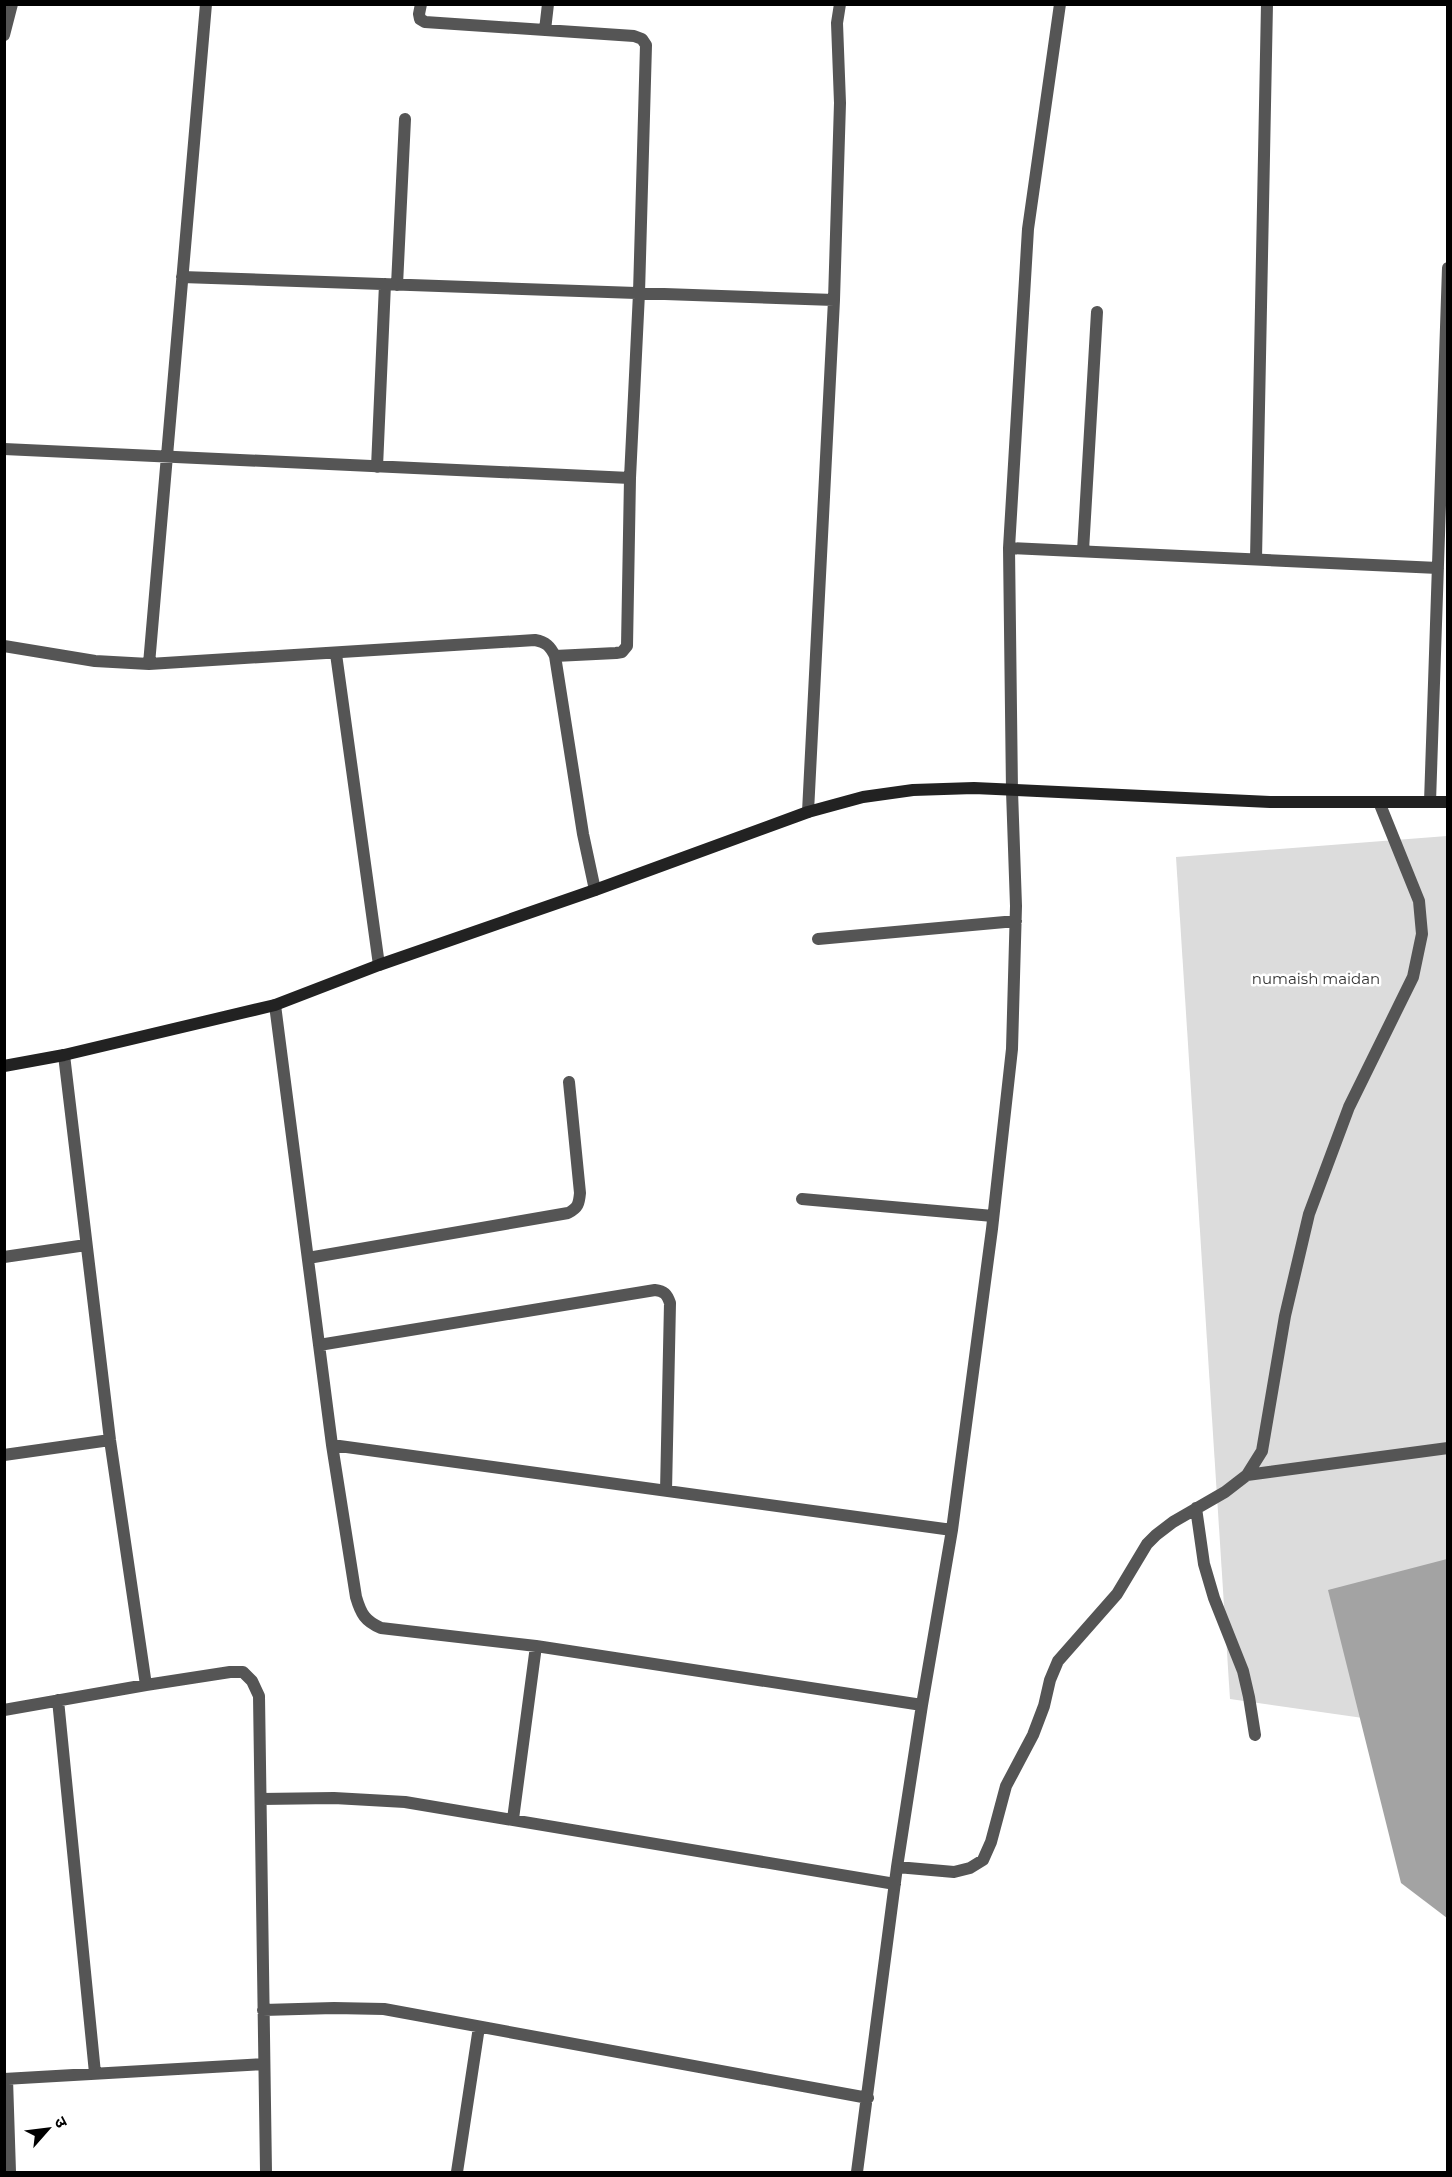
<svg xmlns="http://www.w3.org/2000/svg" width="1452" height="2177" font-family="Montserrat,'Noto Sans Devanagari',sans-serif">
<rect width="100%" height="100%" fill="#fff"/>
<path fill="#dcdcdc" d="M1447,836V1730L1230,1699L1176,857Z"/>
<path fill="#a3a3a3" d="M1447,1559H1448L1447,1918L1401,1883L1328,1590Z"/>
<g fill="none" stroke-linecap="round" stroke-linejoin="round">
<path stroke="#555" stroke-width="12" d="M421,4L419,14L420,19L425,22L634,36L642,39L646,45L639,293L630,478L627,646L622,652L616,653L555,656
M545,30L548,4
M4,35L12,4
M182,277L834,300
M397,285L405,119
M4,449L630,478
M377,467L385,284
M1009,548L1438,568
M1083,551L1097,312
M1256,559L1267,4
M4,646L95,661L149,664L535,640C546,642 550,646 555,656L583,834L595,890
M336,654L379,965
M149,664L206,4
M1430,802L1448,268
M808,812L834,300L840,103L837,23L840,4
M818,939L1016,921
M275,1005L332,1445L356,1597C361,1614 365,1621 381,1628L536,1646L922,1705
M802,1199L993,1216
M4,1257L86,1245
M308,1258L568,1213C578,1208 579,1204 580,1193L569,1082
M319,1345L655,1290C664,1291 667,1294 670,1303L666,1491
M332,1445L952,1530
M4,1455L110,1440
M1247,1475L1448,1448
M1196,1508L1204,1564L1214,1598L1243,1671L1249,1697L1255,1735
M146,1685L230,1672H243L252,1681L259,1696L266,2172
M58,1700L95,2073
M4,1710L146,1685L110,1440L64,1055
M261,1799L334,1798L405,1802L895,1884
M513,1819L536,1646
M897,1867L954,1872L970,1868L983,1860L991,1842L1006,1786L1033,1735L1044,1706L1050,1680L1058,1661L1117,1594L1147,1544L1156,1535L1173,1522L1225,1492L1247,1475L1262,1451L1285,1316L1309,1214L1349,1107L1413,977L1422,934L1419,901L1379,802
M263,2010L334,2008L384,2009L868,2098
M4,2079L264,2064
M7,2079L10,2172
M457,2172L479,2027
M857,2172L897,1867L922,1705L952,1530L992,1229L1012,1049L1016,906L1012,791L1009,548L1028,229L1060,4"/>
<path stroke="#222" stroke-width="12" d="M4,1066L64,1055L275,1005L379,965L595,890L808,812L863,797L913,790L974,788L1270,802H1448"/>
</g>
<g text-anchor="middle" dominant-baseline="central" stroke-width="5" stroke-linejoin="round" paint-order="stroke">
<g font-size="15" fill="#333" stroke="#fff">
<text x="1316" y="978">numaish maidan</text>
</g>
</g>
<rect width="1452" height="2177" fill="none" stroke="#000000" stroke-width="12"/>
<g transform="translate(48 2129) rotate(62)" stroke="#ffffff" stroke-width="4.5" paint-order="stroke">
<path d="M0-4.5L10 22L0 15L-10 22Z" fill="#000000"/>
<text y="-9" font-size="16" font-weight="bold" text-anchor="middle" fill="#000000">उ</text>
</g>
</svg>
